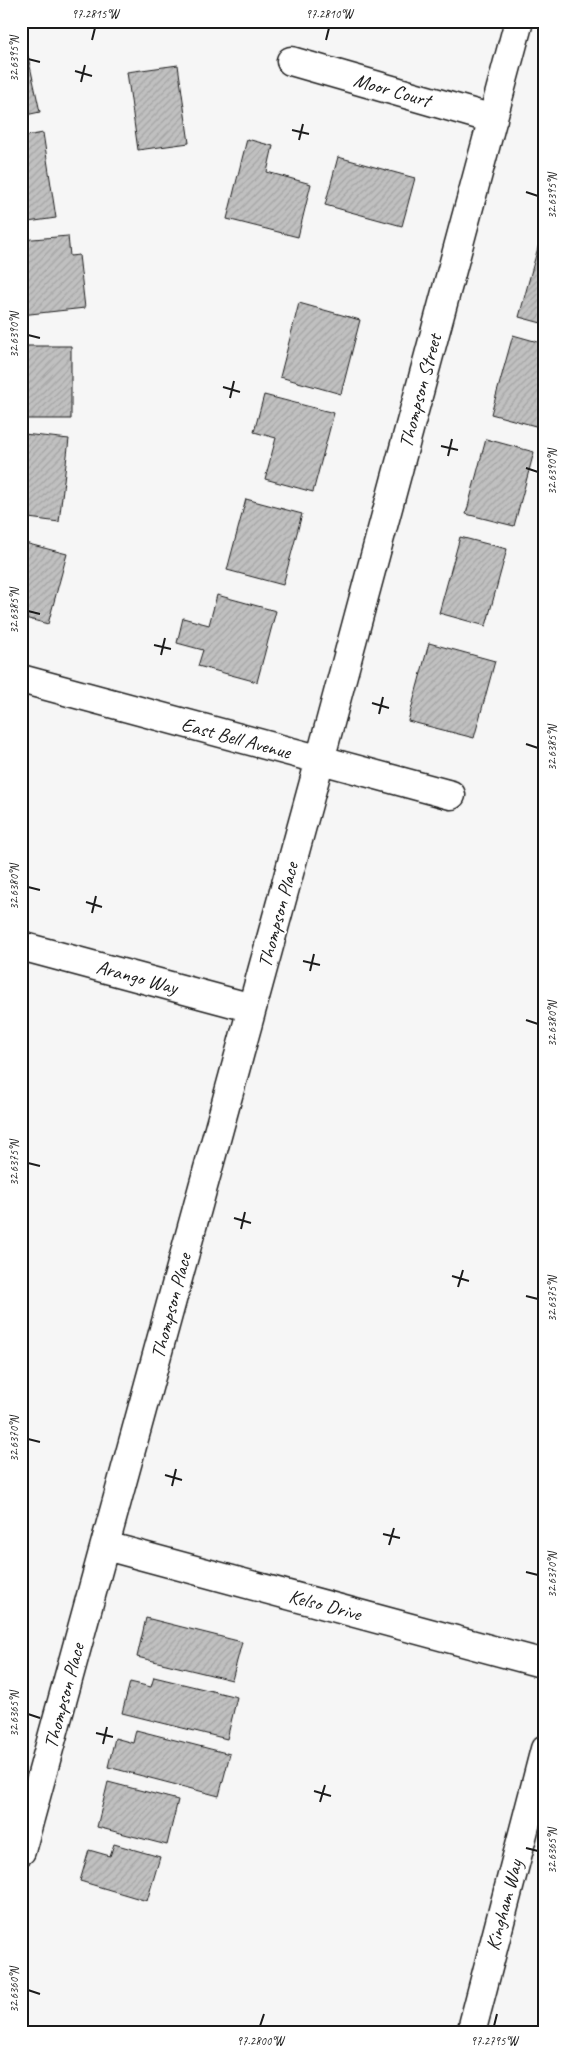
<svg xmlns="http://www.w3.org/2000/svg" width="566" height="2054" font-family="Caveat,sans-serif">
<defs>
<pattern id="building-hatch" width="6" height="6" patternUnits="userSpaceOnUse" patternTransform="scale(1.25)"><rect width="6" height="6" fill="#c0c0c0"/><path d="M-1 1l2-2M0 6l6-6M5 7l2-2" fill="none" stroke="#a4a4a4"/></pattern>
</defs>
<rect width="100%" height="100%" fill="#f6f6f6"/>
<filter id="ink" filterUnits="userSpaceOnUse"><feTurbulence type="fractalNoise" baseFrequency=".02" numOctaves="2"/><feDisplacementMap in="SourceGraphic" scale="10" xChannelSelector="R" yChannelSelector="G"/><feConvolveMatrix kernelMatrix="1 2 1 2 8 2 1 2 1" color-interpolation-filters="sRGB"/></filter>
<g filter="url(#ink)">
<path fill="url(#building-hatch)" stroke="#1c1c1c" d="M25,43L40,112L21,116V44Z
M178,65L189,143L138,150L127,72Z
M43,133L56,218L21,223V137Z
M247,139L273,146L267,172L311,184L298,237L227,219Z
M338,157L415,178L402,226L325,205Z
M68,236L70,256L79,255L85,308L21,315V240Z
M540,240L545,241V324L519,317Z
M299,303L360,320L341,394L280,377Z
M513,335L545,344L543,428L491,414Z
M21,346H71V419H21Z
M264,395L334,413L313,492L265,479L276,438L254,432Z
M24,434L69,439L59,522L21,517V456Z
M486,439L534,452L514,526L466,514Z
M246,499L302,514L283,585L227,570Z
M460,537L507,549L486,626L439,613Z
M21,542L67,554L48,624L21,617Z
M217,595L276,611L257,682L198,666L203,650L177,643L183,618L209,625Z
M429,643L495,661L474,738L408,721Z
M146,1618L242,1642L232,1680L137,1657Z
M154,1677L237,1697L227,1739L122,1713L130,1682L151,1687Z
M136,1730L230,1754L219,1796L108,1767L115,1738L133,1743Z
M108,1782L178,1800L167,1845L97,1827Z
M114,1844L160,1857L147,1901L80,1881L89,1850L110,1856Z"/>
<g fill="none" stroke-linecap="round" stroke-linejoin="round">
<defs>
<path id="street" d="M291,61L493,119
M21,679L451,795
M21,946L252,1008
M106,1546L545,1664
M21,1851L320,760L519,21
M471,2033L545,1749"/>
</defs>
<use href="#street" stroke="#1c1c1c" stroke-width="31"/>
<use href="#street" stroke="#fff" stroke-width="28"/>
</g>
</g>
<path fill="none" stroke="#1c1c1c" stroke-width="2" d="M92,40L95,28M326,40L329,28M28,59L40,62M75,71L92,76M81,82L85,65M292,130L309,134M299,140L303,124M526,192L538,196M28,335L40,338M223,387L240,392M230,398L234,381M441,446L458,450M448,456L452,439M526,468L538,472M28,611L40,614M154,645L171,649M161,655L165,638M372,703L389,708M379,714L383,697M526,744L538,748M28,887L40,890M86,902L102,907M92,913L96,896M303,961L320,965M310,971L314,954M526,1020L538,1024M28,1163L40,1166M234,1218L251,1223M241,1229L245,1212M452,1276L469,1281M458,1287L463,1270M526,1296L538,1299M28,1439L40,1442M165,1475L182,1480M172,1486L176,1469M383,1534L400,1538M389,1545L394,1528M526,1572L538,1575M28,1714L40,1718M96,1733L113,1737M103,1744L107,1727M314,1791L331,1796M320,1802L325,1785M526,1848L538,1851M28,1990L40,1994M260,2026L264,2014M494,2026L497,2014"/>
<g text-anchor="middle" dominant-baseline="central" stroke-width="4" stroke-linejoin="round" paint-order="stroke">
<g font-size="20" fill="#1c1c1c" stroke="#fff">
<text transform="translate(392 90) rotate(16)">Moor Court</text>
<text transform="translate(420 391) rotate(-75)">Thompson Street</text>
<text transform="translate(236 738) rotate(15)">East Bell Avenue</text>
<text transform="translate(278 915) rotate(-75)">Thompson Place</text>
<text transform="translate(137 977) rotate(15)">Arango Way</text>
<text transform="translate(171 1306) rotate(-75)">Thompson Place</text>
<text transform="translate(325 1605) rotate(15)">Kelso Drive</text>
<text transform="translate(64 1696) rotate(-75)">Thompson Place</text>
<text transform="translate(504 1905) rotate(-75)">Kingham Way</text>
</g>
</g>
<rect width="566" height="2054" fill="none" stroke="#fff" stroke-width="55"/>
<rect x="28" y="28" width="510" height="1998" fill="none" stroke="#1c1c1c" stroke-width="2"/>
<g font-size="12" text-anchor="middle" fill="#1c1c1c">
<text x="95" y="18">97.2815°W</text>
<text x="329" y="18">97.2810°W</text>
<text transform="translate(14 59) rotate(-90)" y="4">32.6395°N</text>
<text transform="translate(552 196) rotate(-90)" y="4">32.6395°N</text>
<text transform="translate(14 335) rotate(-90)" y="4">32.6390°N</text>
<text transform="translate(552 472) rotate(-90)" y="4">32.6390°N</text>
<text transform="translate(14 611) rotate(-90)" y="4">32.6385°N</text>
<text transform="translate(552 748) rotate(-90)" y="4">32.6385°N</text>
<text transform="translate(14 887) rotate(-90)" y="4">32.6380°N</text>
<text transform="translate(552 1024) rotate(-90)" y="4">32.6380°N</text>
<text transform="translate(14 1163) rotate(-90)" y="4">32.6375°N</text>
<text transform="translate(552 1299) rotate(-90)" y="4">32.6375°N</text>
<text transform="translate(14 1439) rotate(-90)" y="4">32.6370°N</text>
<text transform="translate(552 1575) rotate(-90)" y="4">32.6370°N</text>
<text transform="translate(14 1714) rotate(-90)" y="4">32.6365°N</text>
<text transform="translate(552 1851) rotate(-90)" y="4">32.6365°N</text>
<text transform="translate(14 1990) rotate(-90)" y="4">32.6360°N</text>
<text x="260" y="2045">97.2800°W</text>
<text x="494" y="2045">97.2795°W</text>
</g>
</svg>
